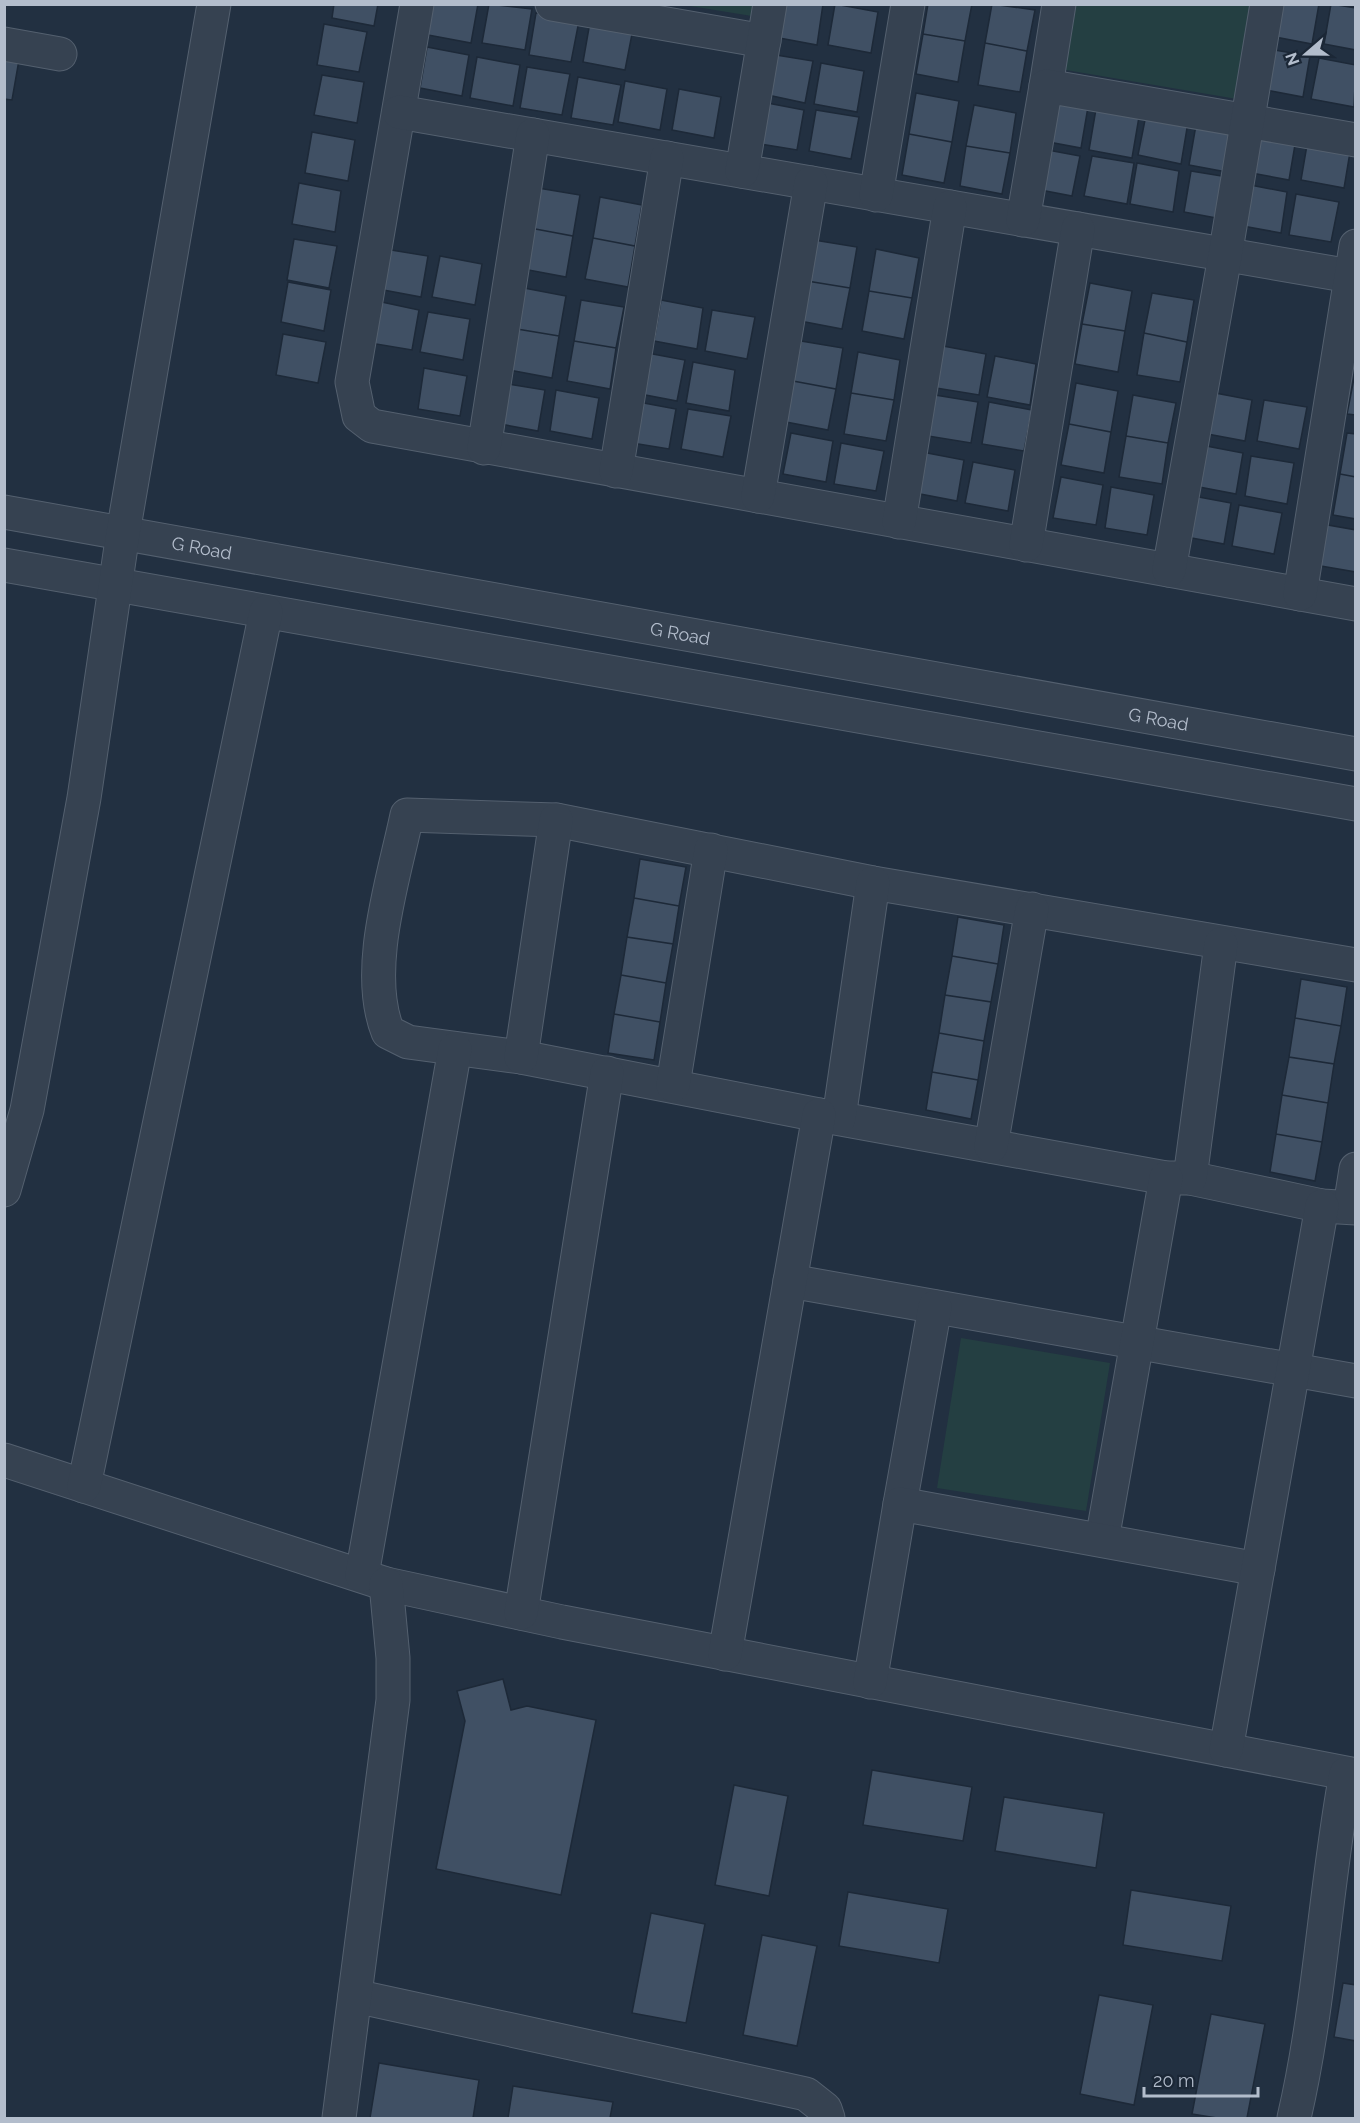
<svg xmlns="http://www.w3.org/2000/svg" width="1360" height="2123" font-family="Raleway,sans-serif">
<rect width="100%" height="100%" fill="#223041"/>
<path fill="#243f42" d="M684,5H760L758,17Z
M1071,5H1253L1237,99L1060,69Z
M961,1338L1110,1363L1086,1511L937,1488Z"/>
<path fill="#405064" stroke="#1d2938" stroke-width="1.5" d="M334,4H378L374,26L332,18Z
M433,4H478L471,43L428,35Z
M489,4L532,9L525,50L482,43Z
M780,4H823L817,45L774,37Z
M835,4L878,12L871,53L828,45Z
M928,4H972L965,41L923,34Z
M992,4L1035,10L1027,51L985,43Z
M1275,4H1319L1312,44L1270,36Z
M1331,4L1356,8V50L1324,44Z
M536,13L579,21L571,62L529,55Z
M590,22L633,29L625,70L583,62Z
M324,24L367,32L359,72L317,65Z
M923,34L965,41L958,82L916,74Z
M985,43L1027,51L1020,92L978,85Z
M427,47L469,55L462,96L420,88Z
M1268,49L1310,56L1303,97L1261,89Z
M770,54L813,61L805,103L763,94Z
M4,57L19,60L12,100L4,99Z
M477,57L520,65L513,106L470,98Z
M1319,58L1356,65L1354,107L1311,99Z
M821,63L864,71L857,112L814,104Z
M527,67L570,74L562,115L520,108Z
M322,75L364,82L357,123L314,115Z
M578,77L621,85L613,125L571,118Z
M625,81L667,89L660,130L618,122Z
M679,89L721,97L714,138L672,130Z
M916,93L959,101L952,142L909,134Z
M1046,100L1088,107L1081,148L1038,140Z
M762,102L804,110L797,150L755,143Z
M974,105L1016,113L1010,153L966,146Z
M1096,109L1139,117L1132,158L1089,150Z
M816,110L859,117L851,159L809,151Z
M1146,115L1188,122L1181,164L1138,155Z
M1196,125L1239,133L1232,173L1189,165Z
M1254,131L1296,139L1289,180L1246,172Z
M312,132L355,140L348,181L305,173Z
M909,134L952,142L944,183L902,175Z
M1308,139L1351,146L1344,188L1301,180Z
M966,146L1010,153L1002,194L960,186Z
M1037,148L1080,156L1072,196L1030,188Z
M1092,156L1134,163L1127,204L1084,196Z
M1137,163L1179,171L1173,212L1130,204Z
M1191,171L1234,178L1227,220L1184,212Z
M299,183L341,191L335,232L292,224Z
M1245,184L1287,192L1281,233L1237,225Z
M538,188L580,195L573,236L530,228Z
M1296,194L1339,202L1331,242L1289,235Z
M600,197L642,205L635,246L593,238Z
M530,228L573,236L566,277L523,269Z
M593,238L635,246L628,287L585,279Z
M294,239L337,246L329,288L287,280Z
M814,240L857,247L850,288L807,281Z
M385,249L428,256L421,297L378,289Z
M876,249L919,258L912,298L869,291Z
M440,256L482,264L475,305L432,297Z
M807,281L850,288L842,329L800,321Z
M288,282L331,290L324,331L281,322Z
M1090,283L1132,291L1125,331L1082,324Z
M524,288L566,296L559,336L517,329Z
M869,291L912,298L904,339L862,331Z
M1152,293L1194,300L1187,342L1144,333Z
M581,300L624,307L616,348L574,341Z
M661,300L703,308L697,349L654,341Z
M377,301L419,310L412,350L370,343Z
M712,310L755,317L747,359L705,351Z
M428,312L470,319L463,360L420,352Z
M1082,324L1125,331L1118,372L1075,364Z
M517,329L559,336L552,378L509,370Z
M1144,333L1187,342L1180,382L1137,375Z
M283,334L326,342L318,383L276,375Z
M574,341L616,348L610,389L567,381Z
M801,341L843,348L836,389L793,381Z
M943,346L986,354L979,395L936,388Z
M642,352L685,360L677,401L635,393Z
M858,352L900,360L894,400L851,393Z
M995,356L1036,364L1030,405L987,397Z
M693,362L735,370L729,411L686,403Z
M424,368L467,376L460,416L418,409Z
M1355,373H1356V415L1347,414Z
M793,381L836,389L828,430L786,422Z
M502,383L545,390L538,431L495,423Z
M1076,383L1118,391L1111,432L1069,424Z
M556,390L599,398L592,439L550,431Z
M1210,392L1252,400L1245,441L1202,433Z
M851,393L894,400L886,441L844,434Z
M935,395L978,402L971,443L928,436Z
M1133,395L1176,403L1168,443L1126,436Z
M1264,400L1307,407L1299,449L1257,441Z
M633,401L676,409L669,449L626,442Z
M989,402L1032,410L1024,451L982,444Z
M688,409L731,416L723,457L681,449Z
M1069,424L1111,432L1104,473L1061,465Z
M791,433L833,441L826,482L783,474Z
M1347,433L1356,434V477L1340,474Z
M1126,436L1168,443L1162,484L1119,477Z
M841,443L884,451L876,491L834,484Z
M1201,445L1243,453L1236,494L1194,486Z
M922,452L964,460L957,501L915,493Z
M1251,456L1294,463L1287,504L1245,496Z
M973,462L1015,470L1008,511L965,503Z
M1340,474L1356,477V519L1333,515Z
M1061,477L1103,485L1096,525L1053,518Z
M1111,487L1154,495L1147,535L1105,528Z
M1188,495L1231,503L1224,544L1181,536Z
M1239,505L1282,513L1274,554L1232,546Z
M1322,524L1356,530V572L1315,565Z
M640,859L686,867L679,906L634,898Z
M634,898L679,906L673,944L627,937Z
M958,917L1004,925L998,964L952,956Z
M627,937L673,944L666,983L621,975Z
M952,956L998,964L991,1002L945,995Z
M621,975L666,983L660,1022L614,1014Z
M1301,979L1347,987L1341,1026L1295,1018Z
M945,995L991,1002L984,1041L939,1033Z
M614,1014L660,1022L654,1060L608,1053Z
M1295,1018L1341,1026L1334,1064L1289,1057Z
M939,1033L984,1041L978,1080L932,1072Z
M1289,1057L1334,1064L1328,1103L1282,1095Z
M932,1072L978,1080L971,1119L926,1110Z
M1282,1095L1328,1103L1322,1142L1276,1134Z
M1276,1134L1322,1142L1315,1181L1270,1172Z
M503,1679L511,1710L527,1706L596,1720L561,1895L436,1869L465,1721L457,1691Z
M872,1770L972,1787L963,1841L863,1825Z
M734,1785L788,1796L769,1896L715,1885Z
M1004,1797L1104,1813L1096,1868L995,1851Z
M1131,1890L1231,1906L1222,1961L1123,1945Z
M848,1892L948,1909L939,1963L839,1946Z
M651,1913L705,1924L686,2023L632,2013Z
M762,1935L817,1946L797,2046L743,2035Z
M1343,1983L1356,1985V2041L1334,2037Z
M1099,1995L1153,2005L1134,2105L1080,2094Z
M1211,2014L1265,2024L1247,2118H1217L1192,2114Z
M379,2063L479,2080L473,2118H370Z
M513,2086L613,2102L610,2118H508Z"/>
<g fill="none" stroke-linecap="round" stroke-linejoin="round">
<defs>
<g id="minor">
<path d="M417,4L352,382L359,416L372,426L1356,604"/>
<path d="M552,4L764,41"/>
<path d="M4,44L60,54"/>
<path d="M1046,86L1059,4"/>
<path d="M399,112L1356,277"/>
<path d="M742,171L770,4"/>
<path d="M876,195L908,4"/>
<path d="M1023,220L1046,86L1356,140"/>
<path d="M484,448L533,135"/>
<path d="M616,471L667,158"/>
<path d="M758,496L811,183"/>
<path id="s1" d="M4,512L1356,754"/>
<path d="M899,522L950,207"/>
<path d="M1026,545L1078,229"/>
<path d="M4,565L1356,804"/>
<path d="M1169,570L1225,256L1267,4"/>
<path d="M1300,594L1356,246"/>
<path d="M1356,965L873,883L556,820L407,815C394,878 363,970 388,1032L408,1042L521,1057L819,1115L1166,1178H1190L1322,1206L1356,1208"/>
<path d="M521,1057L556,820"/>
<path d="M673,1085L711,850"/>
<path d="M839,1118L873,883"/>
<path d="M991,1146L1032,909"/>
<path d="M1190,1178L1221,944"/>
<path d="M4,1190L27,1110L84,798L123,533L214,4"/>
<path d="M1350,1207L1356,1169"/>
<path d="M790,1281L1356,1381"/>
<path d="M4,1460L386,1584L562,1622L1356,1775"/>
<path d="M84,1486L266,612"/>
<path d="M900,1504L935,1307"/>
<path d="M1102,1540L1166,1178"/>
<path d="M362,1575L455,1049"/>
<path d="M521,1613L607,1073"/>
<path d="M725,1654L819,1115"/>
<path d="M870,1682L900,1504L1258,1569"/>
<path d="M1226,1750L1322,1206"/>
<path d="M355,1996L806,2094L825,2109L828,2118"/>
<path d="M339,2118L393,1700V1658L386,1584"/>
<path d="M1294,2118C1320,2006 1325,1888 1346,1774"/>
</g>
</defs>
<use href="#minor" stroke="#54606f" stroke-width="35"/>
<use href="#minor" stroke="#364251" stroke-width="33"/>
</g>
<g text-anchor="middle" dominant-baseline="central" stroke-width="5" stroke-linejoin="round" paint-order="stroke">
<g font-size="18" fill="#b3bdcc" stroke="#1b2736">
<text stroke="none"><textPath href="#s1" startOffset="201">G Road</textPath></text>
<text stroke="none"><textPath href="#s1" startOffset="687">G Road</textPath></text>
<text stroke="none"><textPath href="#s1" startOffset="1173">G Road</textPath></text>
</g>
</g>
<rect width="1360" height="2123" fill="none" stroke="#b3bdcc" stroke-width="12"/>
<g transform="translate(1306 54) rotate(250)" stroke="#1b2736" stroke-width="4.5" paint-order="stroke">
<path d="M0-4.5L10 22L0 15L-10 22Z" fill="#b3bdcc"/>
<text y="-9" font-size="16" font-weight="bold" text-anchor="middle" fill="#b3bdcc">N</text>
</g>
<path d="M1144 2087v9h114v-9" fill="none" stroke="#b3bdcc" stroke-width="3"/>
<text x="1153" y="2087" font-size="18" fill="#b3bdcc" stroke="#1b2736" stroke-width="4.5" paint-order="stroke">20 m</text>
</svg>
